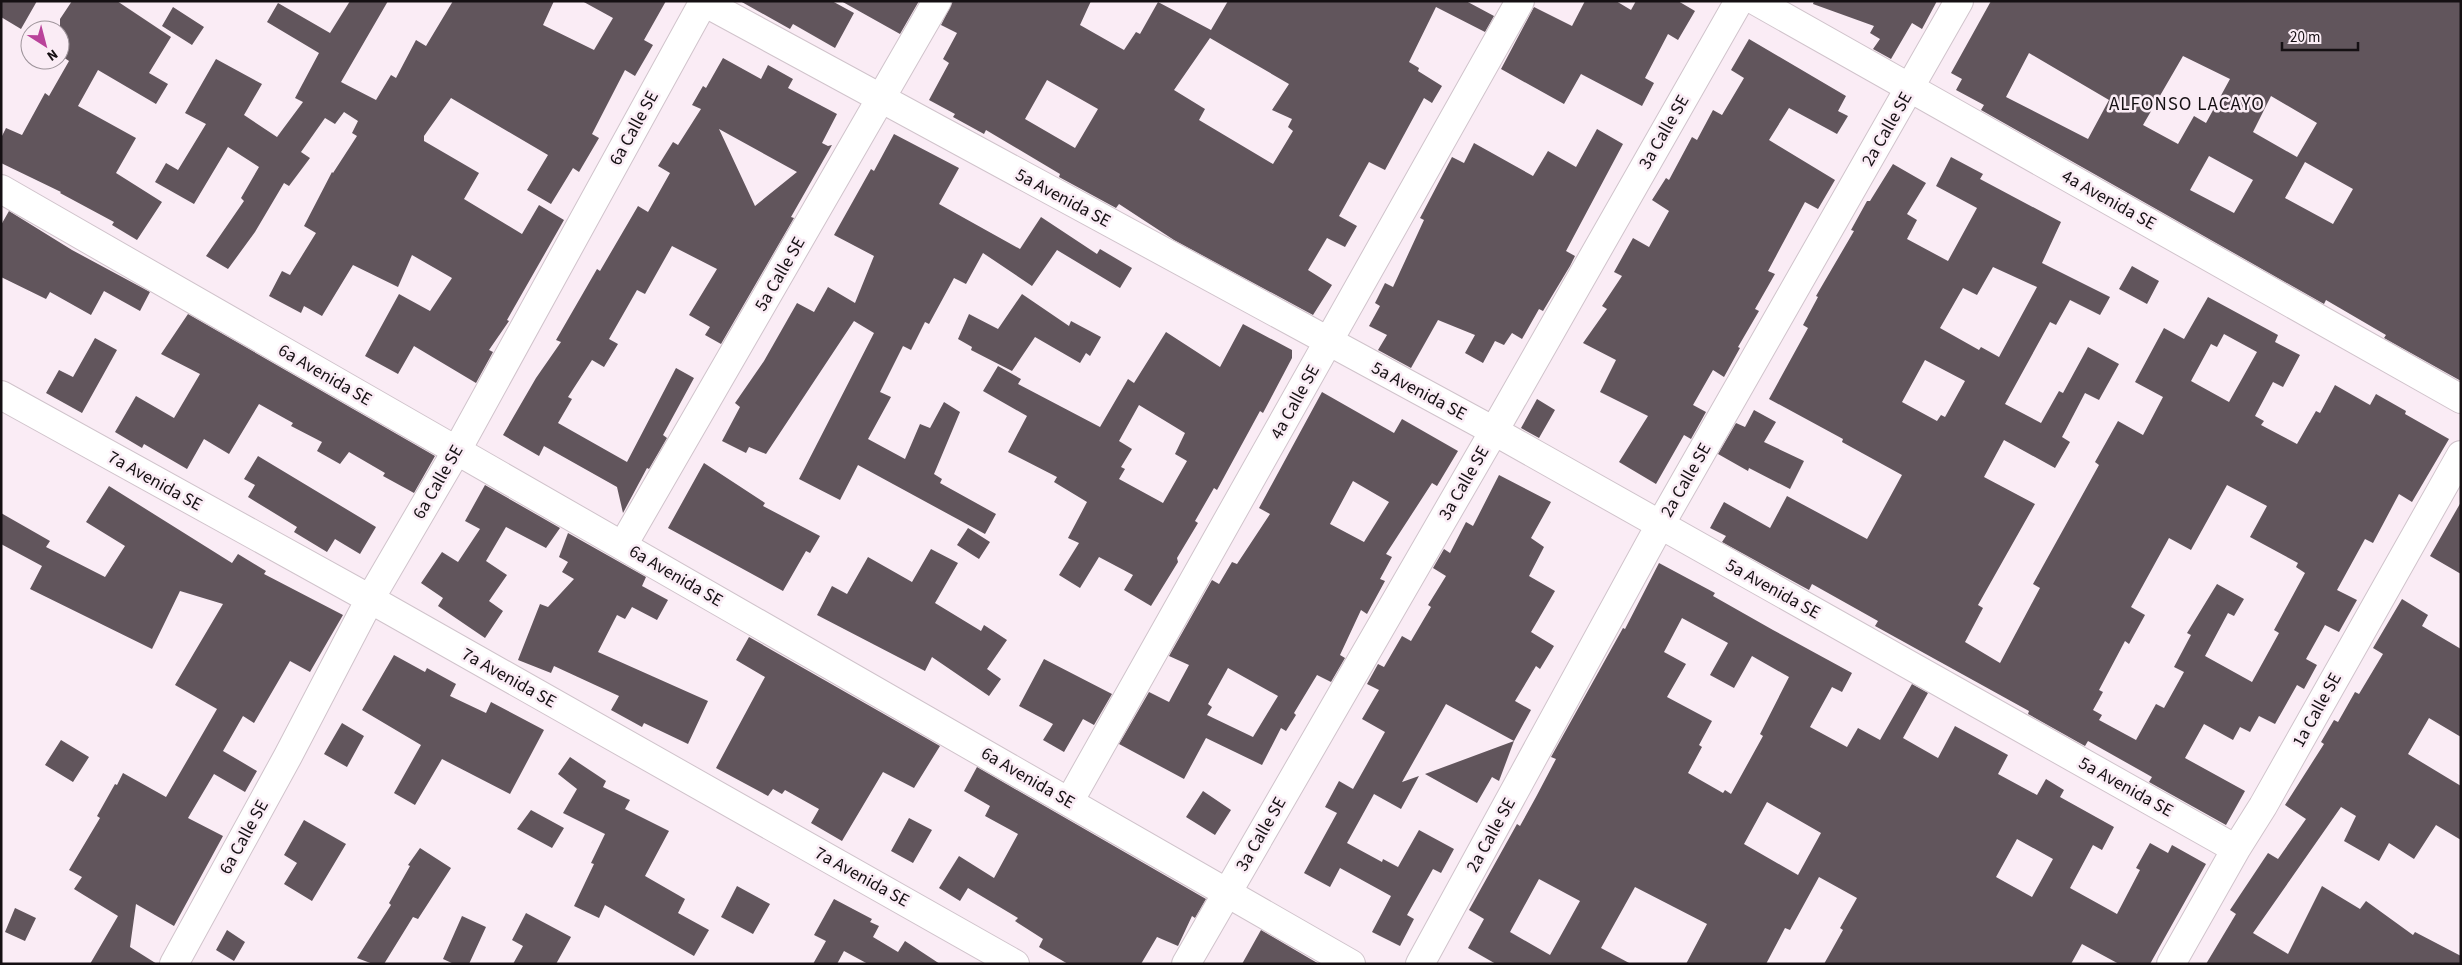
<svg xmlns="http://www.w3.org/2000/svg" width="2462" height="965" font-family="'Source Sans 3',sans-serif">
<rect width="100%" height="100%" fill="#faecf5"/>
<path fill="#61555c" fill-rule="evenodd" d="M1,1H37L21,29L1,17Z
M72,1H117L171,37L149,73L168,84L156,104L98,70L78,106L136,138L116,173L162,202L137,240L112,225L114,222L60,193L61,192L1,163V138L6,128L22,135L45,93L49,96L69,61L63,57L68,49L60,44V19Z
M350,1H388L341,82L376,100L391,75L396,78L416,40L426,46L453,1H554L543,25L594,50L613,18L582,1H666L644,40L653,45L635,76L625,70L592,134L599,138L579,172L573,168L551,204L527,190L548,155L451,98L424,136V141L479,173L464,199L522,234L539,205L564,220L507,320L509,321L489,350L493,352L476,383L414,346L398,374L365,356L399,294L430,311L452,278L412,255L398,287L353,265L322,316L304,306L301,313L269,296L282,271L290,275L316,233L304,226L332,172L333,173L357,136L352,133L358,121L344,112L335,124L325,118L301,152L310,158L289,186L284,183L255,232L228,269L206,256L244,201L241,198L259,167L228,147L194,204L155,182L166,163L178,170L206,124L185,113L216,59L262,84L244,115L277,137L303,102L295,98L319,53L267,22L278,3L330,33Z
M740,1H832L854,13L835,48L793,24L790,29Z
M841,1H919L900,34Z
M953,1H1091L1080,25L1124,50L1136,32L1140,34L1158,2L1211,30L1228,1H1466L1494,16L1485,32L1436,7L1409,62L1419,68L1418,71L1442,86L1432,103L1424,98L1385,170L1369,162L1339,216L1357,226L1345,247L1327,238L1308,270L1332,285L1313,315L1174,240L1119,204L1116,208L1059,177L1060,174L986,130L984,134L953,117L955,114L929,100L949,63L943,59L957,33L941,25ZM1210,38L1289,84L1272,110L1292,119L1288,127L1293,131L1273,164L1199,120L1205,109L1174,90ZM1047,80L1098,109L1075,148L1025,119Z
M1585,1H1616L1631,10L1636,1H1678L1695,11L1678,40L1668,34L1645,78L1654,83L1642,106L1581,74L1564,104L1501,69L1534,7L1572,26Z
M1814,1H1937L1922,29L1912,23L1891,59L1873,49L1880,39L1870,33L1874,26L1813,4Z
M1991,1H2461V381L2384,338L2386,335L2326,300L2324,304L1981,110L1984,105L1956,90L1962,79L1951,73ZM2029,53L2109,100L2088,139L2006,97ZM2183,56L2230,79L2206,123L2194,116L2178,144L2143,125ZM2271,96L2317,123L2297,157L2253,132ZM2209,156L2253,180L2234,213L2190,190ZM2305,162L2353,189L2333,224L2285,198Z
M173,7L204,27L192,45L162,26Z
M1749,39L1846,96L1838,111L1848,116L1837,134L1789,108L1769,140L1835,180L1818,209L1805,202L1768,271L1775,274L1755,309L1759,311L1738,347L1740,348L1724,377L1713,370L1693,405L1706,412L1691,439L1684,435L1656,484L1619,462L1648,416L1600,392L1616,360L1583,343L1607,309L1602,306L1622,276L1614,272L1633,238L1649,247L1669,211L1652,200L1666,178L1669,180L1692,137L1697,140L1713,110L1722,115L1744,78L1731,70Z
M723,58L761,79L768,65L793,79L788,88L837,114L822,143L828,146L832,145L791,217L794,218L721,344L705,335L710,327L689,315L717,269L672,246L645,294L637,290L609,339L618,344L604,367L592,360L568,397L572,399L558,423L627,462L676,368L694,378L663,435L667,438L649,469L647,468L623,513L617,487L544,446L539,456L503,435L536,378L561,342L556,340L597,269L600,271L638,206L648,212L670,173L658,166L673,142L678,145L701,109L692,105L703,86L706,88ZM719,129L797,172L755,206Z
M1597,129L1623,144L1566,251L1575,256L1570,266L1543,311L1539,309L1522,339L1512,333L1504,345L1495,341L1483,363L1465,353L1475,335L1438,320L1411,368L1378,350L1387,335L1369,326L1380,306L1375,303L1385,283L1393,287L1424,220L1420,218L1452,157L1464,163L1474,143L1533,176L1548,151L1576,167Z
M894,134L959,168L939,204L1020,249L1041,217L1097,254L1100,249L1132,268L1120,288L1057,250L1032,286L983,253L966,284L954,278L929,324L925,322L911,350L903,346L880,392L891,397L868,439L905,459L920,424L930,428L944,402L960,412L934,474L942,479L940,483L996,514L985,534L858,465L840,500L799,479L874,333L854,321L766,454L749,447L746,453L722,441L740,407L735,403L764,361L797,303L814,312L828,287L855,303L874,256L834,235L871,169L874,171Z
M1951,157L1983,174L1980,179L2061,222L2042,263L2110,297L2100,315L2070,300L2056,325L2050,322L2005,404L2041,423L2059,391L2063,393L2088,347L2119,364L2099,400L2085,393L2062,437L2070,442L2055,468L2004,440L1984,477L2035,504L1978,605L1983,608L1965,642L2000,663L2040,588L2033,584L2099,465L2095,462L2118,421L2143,435L2163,397L2135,382L2164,328L2184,339L2208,297L2278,335L2275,342L2300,355L2283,387L2273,382L2255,416L2264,421L2261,425L2297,444L2316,411L2320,413L2335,385L2370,405L2376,394L2406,411L2405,414L2449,439L2412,502L2399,494L2373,543L2365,539L2337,590L2357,600L2339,632L2325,625L2306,659L2317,665L2304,689L2297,685L2275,724L2259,716L2250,732L2240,727L2233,740L2204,724L2185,758L2245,791L2226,825L2149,782L2152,777L2088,741L2085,746L2028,714L2029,711L1875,626L1878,621L1812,584L1809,590L1722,542L1726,536L1710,528L1724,502L1770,528L1787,496L1867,539L1902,475L1842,442L1843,439L1769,399L1808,328L1803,325L1818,297L1816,296L1854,231L1851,230L1867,201H1870L1893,164L1926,183L1907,214L1917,220L1907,239L1948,261L1977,208L1936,186ZM1993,267L2037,287L1999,357L1981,347L1979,350L1940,328L1963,288L1977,295ZM2224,334L2257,352L2229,402L2191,381L2211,344L2217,347ZM1925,360L1965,381L1945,417L1941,415L1937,421L1902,402ZM2227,485L2267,506L2250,537L2298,563L2296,567L2305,573L2274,630L2279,633L2252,682L2205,656L2228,613L2234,616L2244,599L2217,584L2187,633L2191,635L2174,667L2184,672L2164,708L2156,704L2136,740L2099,720L2102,715L2093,710L2103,692L2099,690L2125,641L2129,644L2145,615L2131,607L2169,538L2191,550Z
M9,211L72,250L150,292L140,311L104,291L91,315L50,292L46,299L1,277V225Z
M2132,266L2159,281L2147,304L2119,289Z
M1022,294L1069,326L1071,321L1101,337L1090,356L1086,353L1080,363L1035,337L1012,371L971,350L972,347L958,339L969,314L998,329Z
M188,314L435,456L414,493L383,476L385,473L349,452L340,464L317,451L322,442L291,426L293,423L259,404L229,454L204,439L187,469L144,444L142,448L115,432L136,396L174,418L200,374L161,354Z
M1243,324L1292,350V358L1263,413L1260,411L1217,490L1214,488L1195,521L1198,523L1177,558L1178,562L1151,606L1124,590L1133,575L1099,557L1080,588L1059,575L1079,543L1068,538L1087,502L1054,482L1057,477L1008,452L1027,416L983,391L998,366L1021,379L1018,384L1100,427L1128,379L1134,383L1166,332L1220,367ZM1139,405L1185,433L1175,454L1187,461L1163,503L1119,479L1125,469L1121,467L1132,449L1119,441Z
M95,338L117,350L82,413L46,393L59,370L73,377Z
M1322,392L1394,433L1402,419L1458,451L1437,486L1432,483L1386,554L1392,557L1380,579L1385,581L1367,614L1361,610L1340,655L1345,658L1331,682L1317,675L1294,713L1296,715L1286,731L1281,728L1262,765L1206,738L1184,779L1119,744L1149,692L1169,702L1189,665L1169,656L1212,580L1219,584L1232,562L1237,564L1270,514L1259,508ZM1353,481L1389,502L1364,542L1330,524ZM1228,668L1278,696L1253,737L1207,715L1212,707L1208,704Z
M1537,399L1555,410L1539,438L1521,428Z
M1754,410L1776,422L1764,442L1804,461L1790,489L1749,468L1748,471L1718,454L1736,423L1745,427Z
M258,456L376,527L360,554L335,539L327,552L294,532L297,527L248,497L255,485L244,479Z
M704,463L765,503L763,506L820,536L810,553L806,551L783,591L668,528Z
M1499,475L1551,502L1531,538L1544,547L1529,576L1555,591L1531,632L1554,646L1540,669L1536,666L1515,701L1531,710L1514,741L1446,704L1402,782L1419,776L1401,809L1374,794L1347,843L1382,862L1383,859L1398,867L1419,830L1454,849L1441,873L1433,869L1407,915L1414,919L1400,946L1372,932L1391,896L1340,868L1330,887L1304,873L1337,813L1325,807L1339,781L1353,789L1385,732L1362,719L1379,690L1367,684L1378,664L1384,667L1402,636L1411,641L1431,607L1428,605L1446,576L1433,568L1444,549L1450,553L1466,522L1473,526Z
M485,485L560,528L546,548L506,527L486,561L507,575L489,601L503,611L485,638L438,606L443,598L421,583L442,552L458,562L480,529L465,521Z
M109,486L232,563L238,554L266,571L264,574L343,615L310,672L290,661L254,723L243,716L223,751L257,771L245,792L214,774L188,818L223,836L174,926L136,904L130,947L157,964H90L118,916L74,889L82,877L69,870L100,818L97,816L115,784L117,785L123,773L166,797L217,709L175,685L223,604L180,591L152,649L30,589L42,566L1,544V513L50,541L46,547L105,577L125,546L86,522Z
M2461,502V574L2430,556Z
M968,528L990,542L979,559L957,545Z
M568,533L646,577L642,586L668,600L657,620L632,607L625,619L617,615L598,652L708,701L688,744L644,723L642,727L611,710L619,696L554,666L551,673L518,660L540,604L548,607L574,579L562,572L568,562L559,557Z
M931,549L958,563L935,603L981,631L984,625L1007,640L987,669L1001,679L989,696L932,657L925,671L817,615L832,586L847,594L868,557L912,582Z
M1659,563L1715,593L1713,596L1773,630L1852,673L1842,692L1832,687L1810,727L1847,747L1858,728L1880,740L1912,684L1928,693L1903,738L1938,758L1955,726L2008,755L1998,774L2037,795L2046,779L2064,790L2060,797L2114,827L2102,850L2093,845L2070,888L2117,914L2140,870L2136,868L2150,843L2168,853L2172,845L2206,864L2150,964H2119L2082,944L2071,964H1824L1843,930L1840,928L1857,898L1819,877L1790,930L1785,928L1766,964H1686L1707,924L1635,887L1601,948L1631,964H1496L1468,948L1484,919L1469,910L1517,824L1520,826L1536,797L1556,759L1551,757L1623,628L1625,629ZM1682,618L1728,643L1710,675L1734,688L1752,656L1789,677L1760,734L1763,736L1731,794L1725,790L1723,793L1688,773L1702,747L1699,745L1712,721L1667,697L1686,664L1664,652ZM1767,802L1821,833L1798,875L1744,844ZM2017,839L2053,859L2032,897L1996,877ZM1539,879L1580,901L1550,955L1510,932Z
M2402,599L2428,615L2422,626L2461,649V737L2429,718L2408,754L2461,786V840L2436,825L2414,859L2389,843L2379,861L2344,841L2356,816L2341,807L2253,933L2288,954L2322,886L2360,909L2366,901L2413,935L2415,932L2461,956V964H2206L2236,914L2230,910L2268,853L2278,859L2306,819L2285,805L2324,744L2321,742L2334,720L2338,722L2355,692L2359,694L2383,654L2373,648Z
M749,637L940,746L914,788L883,772L842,841L811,823L819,809L785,790L782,794L773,789L768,796L716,768L765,677L736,660Z
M394,655L425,672L427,668L456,684L450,696L486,713L491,702L544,730L510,794L442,759L415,805L394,793L421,745L362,710Z
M1044,659L1112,694L1094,725L1083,719L1064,752L1043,740L1053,724L1019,706Z
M342,723L364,736L347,767L324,754Z
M61,740L89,757L73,782L45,765Z
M1514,741L1499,781L1492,777L1477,803L1425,774Z
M570,757L606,781L603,787L630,800L625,809L669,831L645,876L685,899L678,913L709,930L694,956L605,905L599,918L574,906L594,864L591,863L605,834L563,813L577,789L558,774Z
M977,767L1206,899L1195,918L1192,916L1178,946L1157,937L1141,964H1068L1039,947L1043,939L1015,921L1018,918L968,888L960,901L939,888L959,856L994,878L1018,834L985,816L990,806L964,791Z
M1203,791L1231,810L1215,835L1186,817Z
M531,810L564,828L552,848L517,829Z
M909,818L932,830L913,863L891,851Z
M304,820L346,844L312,901L284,884L297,863L284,855Z
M420,848L451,868L418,919L413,917L384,964H373L357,958L391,905L389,903L410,866L408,865Z
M737,886L770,904L753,934L721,917Z
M834,899L872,919L870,922L879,926L873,937L898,952L905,941L940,964H868L844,951L837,964H813L826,941L814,935Z
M15,908L36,918L25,941L5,932Z
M526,913L571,937L556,964H513L523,946L512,940Z
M462,916L486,927L469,964H454L443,959Z
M227,930L245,942L234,961L216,950Z
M1261,930L1319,964H1242Z"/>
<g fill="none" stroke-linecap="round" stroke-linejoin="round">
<defs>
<path id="minor" d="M702,1L1494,431L2236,849
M1756,1L2461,399
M1,189L1351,964
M1,395L370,599L1015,964
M623,545L937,1
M1069,802L1520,1
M174,964L288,756L370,599L457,450L704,1
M1186,964L1494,431L1739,1
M1420,964L1660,525L1959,1
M2171,964L2236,849L2263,806L2461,455"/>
</defs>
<use href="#minor" stroke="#d0c3cb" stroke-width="30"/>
<use href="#minor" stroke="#fff" stroke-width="28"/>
</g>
<g text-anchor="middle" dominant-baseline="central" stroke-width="5" stroke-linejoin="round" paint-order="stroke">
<g font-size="18" fill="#151013" stroke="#faecf5">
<text transform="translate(634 128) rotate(-61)">6a Calle SE</text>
<text transform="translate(1887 129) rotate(-60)">2a Calle SE</text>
<text transform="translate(1664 132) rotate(-60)">3a Calle SE</text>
<text transform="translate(1063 198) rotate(28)">5a Avenida SE</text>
<text transform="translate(2109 200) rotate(29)">4a Avenida SE</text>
<text transform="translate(780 274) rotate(-60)">5a Calle SE</text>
<text transform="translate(325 375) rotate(30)">6a Avenida SE</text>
<text transform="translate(1419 391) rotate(28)">5a Avenida SE</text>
<text transform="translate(1295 402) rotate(-61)">4a Calle SE</text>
<text transform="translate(1686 480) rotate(-60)">2a Calle SE</text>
<text transform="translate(155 481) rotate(29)">7a Avenida SE</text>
<text transform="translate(438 482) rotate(-60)">6a Calle SE</text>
<text transform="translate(1464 483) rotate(-60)">3a Calle SE</text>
<text transform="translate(676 576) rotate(30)">6a Avenida SE</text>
<text transform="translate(1773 589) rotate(29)">5a Avenida SE</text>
<text transform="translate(509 678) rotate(29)">7a Avenida SE</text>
<text transform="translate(2317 710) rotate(-61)">1a Calle SE</text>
<text transform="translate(1028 778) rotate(30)">6a Avenida SE</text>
<text transform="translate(2126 787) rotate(29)">5a Avenida SE</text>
<text transform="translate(1261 834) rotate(-60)">3a Calle SE</text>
<text transform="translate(1491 835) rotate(-61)">2a Calle SE</text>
<text transform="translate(244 837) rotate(-61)">6a Calle SE</text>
<text transform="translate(862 877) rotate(29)">7a Avenida SE</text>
</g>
<g font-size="19" letter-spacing="1" fill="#151013" stroke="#faecf5">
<text x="2187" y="104">ALFONSO LACAYO</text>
</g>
</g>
<rect width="2462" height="965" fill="none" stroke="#151013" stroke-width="5"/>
<g transform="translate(45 45) rotate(144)"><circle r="24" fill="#faecf5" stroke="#9e949b"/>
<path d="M0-4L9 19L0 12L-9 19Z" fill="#b9439a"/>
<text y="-8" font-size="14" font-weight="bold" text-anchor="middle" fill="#151013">N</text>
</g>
<path d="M2282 42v8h76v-8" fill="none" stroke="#151013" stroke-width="2.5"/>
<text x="2290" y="42" font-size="15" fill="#151013" stroke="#faecf5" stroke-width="4" paint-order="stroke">20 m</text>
</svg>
